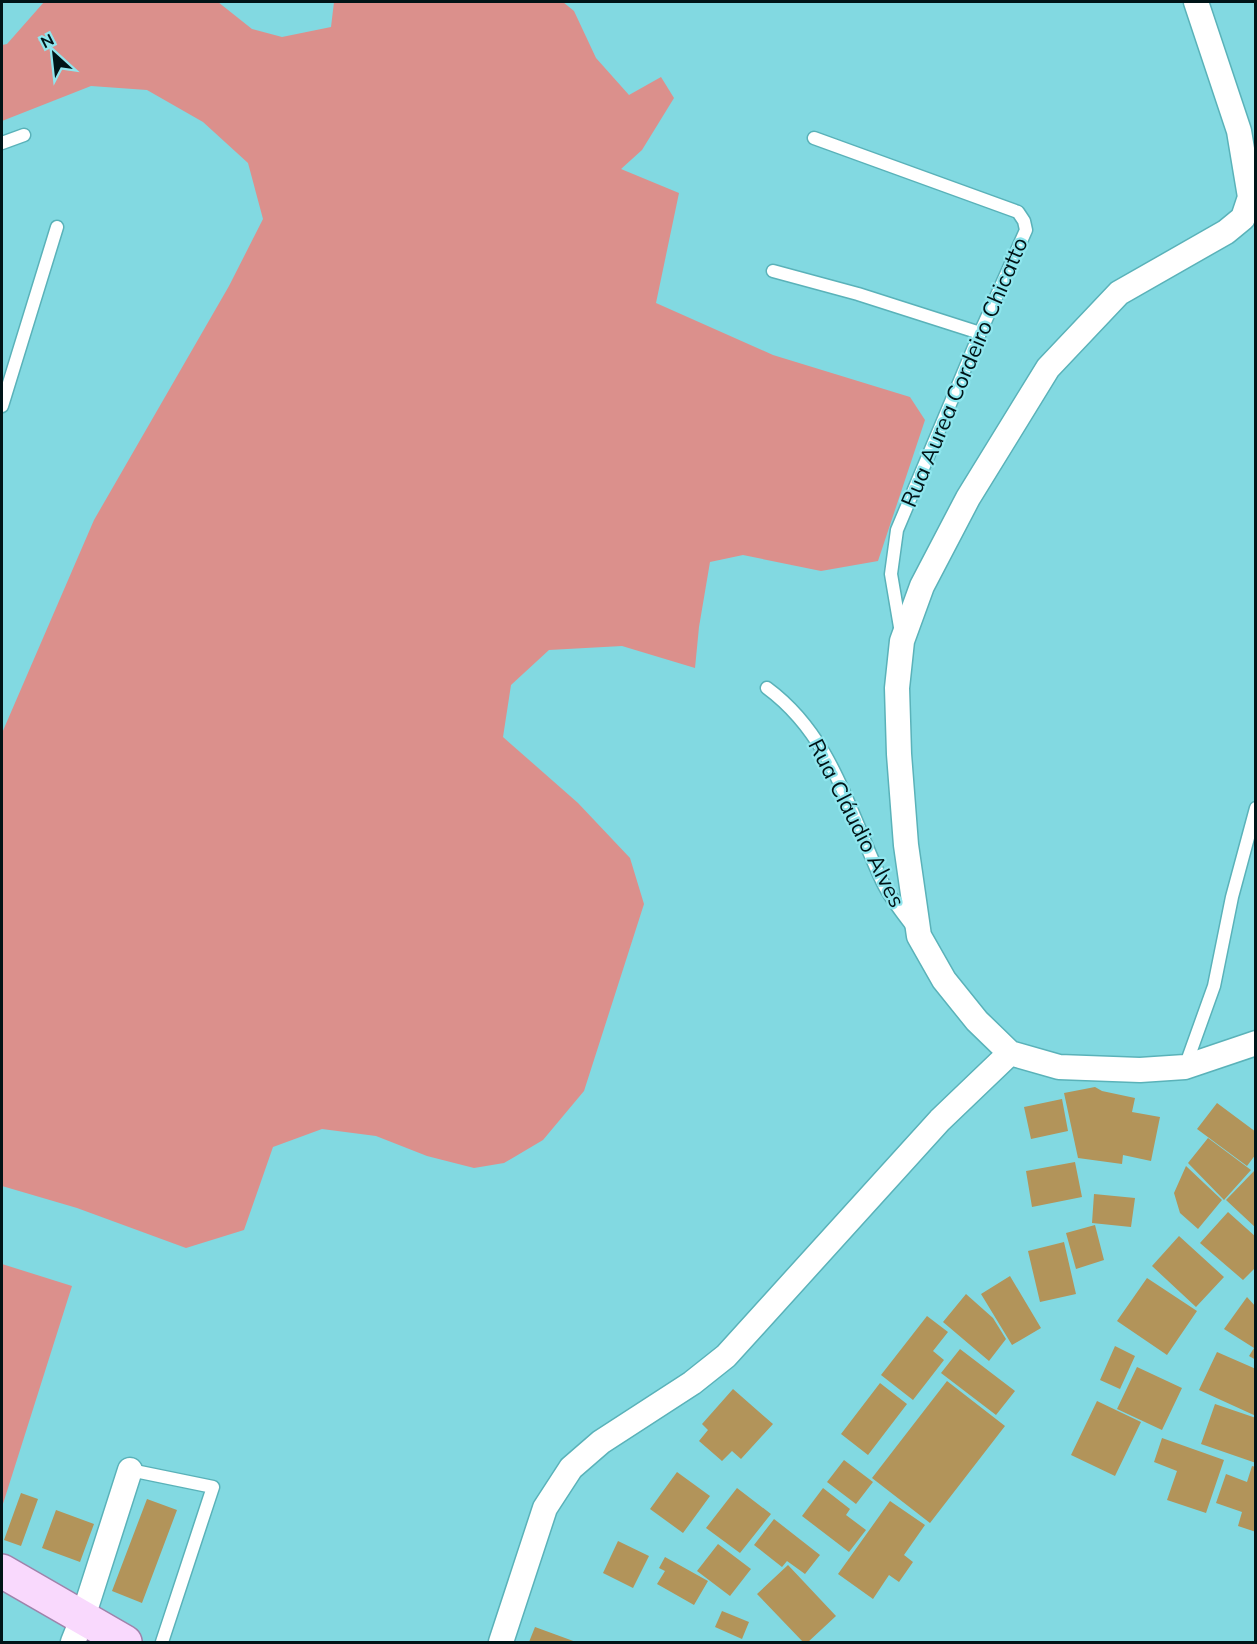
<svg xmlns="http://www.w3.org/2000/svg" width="1257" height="1644" font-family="Mulish,sans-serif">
<rect width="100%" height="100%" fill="#82d9e1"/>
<path fill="#db908c" d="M44,2H218L252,29L282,37L331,27L334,2H563L574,11L596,58L629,95L661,77L674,98L642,150L621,169L679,193L656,303L773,355L910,397L925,420L878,561L821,571L743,555L710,562L699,627L695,668L622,646L549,650L511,685L503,737L578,803L630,858L644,904L584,1091L543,1140L504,1163L474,1168L427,1156L376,1136L322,1129L273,1147L244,1230L186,1248L77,1208L2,1186V733L94,520L229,286L263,219L248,163L203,122L147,90L91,86L2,121V45L7,44Z
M2,1264L72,1286L2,1507Z"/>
<path fill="#b2945a" d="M1095,1087L1102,1091L1135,1098L1132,1112L1160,1117L1151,1161L1123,1155L1122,1164L1078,1158L1064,1093Z
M1062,1099L1068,1131L1031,1139L1024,1107Z
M1217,1103L1256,1132V1154L1247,1166L1197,1129Z
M1208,1138L1251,1170L1224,1200L1188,1163Z
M1075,1162L1082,1197L1032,1207L1026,1171Z
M1186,1166L1222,1200L1198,1229L1180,1213L1174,1193Z
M1254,1171L1256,1172V1228L1226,1200Z
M1094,1194L1135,1198L1131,1227L1092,1223Z
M1228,1212L1256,1237V1267L1243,1280L1200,1243Z
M1095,1225L1104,1260L1076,1269L1066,1233Z
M1179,1236L1224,1277L1196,1307L1152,1266Z
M1064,1242L1076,1294L1040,1302L1028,1251Z
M1010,1276L1041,1328L1012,1345L981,1294Z
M1147,1278L1197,1311L1167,1355L1117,1321Z
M966,1294L993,1318L1006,1339L989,1361L943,1322Z
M1247,1297L1256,1307V1360L1249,1356L1254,1348L1224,1329Z
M927,1316L948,1332L933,1351L944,1360L913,1400L881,1375Z
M1115,1346L1135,1356L1120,1389L1100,1380Z
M960,1349L1015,1391L996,1415L941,1373Z
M1217,1352L1256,1369V1416L1199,1390Z
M1137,1367L1182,1388L1162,1430L1117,1409Z
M947,1381L1005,1426L930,1523L872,1478Z
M880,1383L907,1404L868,1455L841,1434Z
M733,1389L773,1424L741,1459L732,1451L722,1461L699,1441L708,1430L702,1424Z
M1097,1401L1141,1422L1115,1476L1071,1455Z
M1215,1404L1256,1418V1463L1201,1444Z
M1162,1438L1224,1460L1206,1513L1167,1500L1177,1471L1154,1462Z
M844,1460L873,1482L856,1504L827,1482Z
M1252,1466L1256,1467V1532L1238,1526L1242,1512L1216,1503L1226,1474L1247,1482Z
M677,1472L710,1496L683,1533L650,1509Z
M737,1488L771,1514L740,1553L706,1528Z
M823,1488L850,1509L846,1515L866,1530L849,1552L802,1516Z
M21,1493L38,1499L21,1546L4,1540Z
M147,1499L177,1510L142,1603L112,1591Z
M890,1501L925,1525L904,1555L913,1562L899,1582L889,1575L873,1599L838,1574Z
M56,1510L94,1524L80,1562L42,1548Z
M774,1519L820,1555L805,1574L787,1561L782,1567L754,1545Z
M618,1541L649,1556L633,1588L603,1573Z
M718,1544L751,1569L730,1596L697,1571Z
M665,1557L708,1581L694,1605L657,1584L665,1571L659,1568Z
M788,1565L836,1616L808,1642H803L757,1594Z
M722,1611L749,1622L742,1639L715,1627Z
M535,1627L576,1642H529Z"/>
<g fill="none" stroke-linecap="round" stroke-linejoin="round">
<defs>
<path id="lane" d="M814,138L1018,212L1024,221L1026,230L980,333L897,530L891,574L901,633
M2,143L24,135
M773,271L858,294L980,333
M2,406L57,227
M767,688C832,736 849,811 882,881C890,898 902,913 913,927
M1185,1067L1214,986L1232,897L1256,808
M130,1470L213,1487L162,1642"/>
<path id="street" d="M1010,1053L977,1021L944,980L919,936L906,845L899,754L897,688L902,641L922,586L968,498L1048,368L1119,293L1226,232L1243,218L1250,197L1239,131L1196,2
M73,1642L83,1617L130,1470
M501,1642L545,1508L571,1468L601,1442L692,1383L726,1356L940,1120L1010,1053L1059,1067L1140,1070L1185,1067L1256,1043"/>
<path id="primary" d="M2,1571L125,1642"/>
</defs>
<use href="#lane" stroke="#5ab2b9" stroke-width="15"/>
<use href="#street" stroke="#5ab2b9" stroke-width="27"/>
<use href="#primary" stroke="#9f83ab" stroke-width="36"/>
<use href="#lane" stroke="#fff" stroke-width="12"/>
<use href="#street" stroke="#fff" stroke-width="24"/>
<use href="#primary" stroke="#f9d9fd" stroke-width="33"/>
</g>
<g text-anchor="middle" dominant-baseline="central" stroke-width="4.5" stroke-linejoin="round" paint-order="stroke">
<g font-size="22" fill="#001417" stroke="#8fe6ee">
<text transform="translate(964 372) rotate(-67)">Rua Aurea Cordeiro Chicatto</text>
<text transform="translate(857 823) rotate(63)">Rua Cláudio Alves</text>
</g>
</g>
<rect width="1257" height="1644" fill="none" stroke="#001417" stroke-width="6"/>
<g transform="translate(54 54) rotate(333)" stroke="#8fe6ee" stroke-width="4.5" paint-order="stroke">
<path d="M0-4.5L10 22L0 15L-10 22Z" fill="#001417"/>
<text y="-9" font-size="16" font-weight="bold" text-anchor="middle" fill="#001417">N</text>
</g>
</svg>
